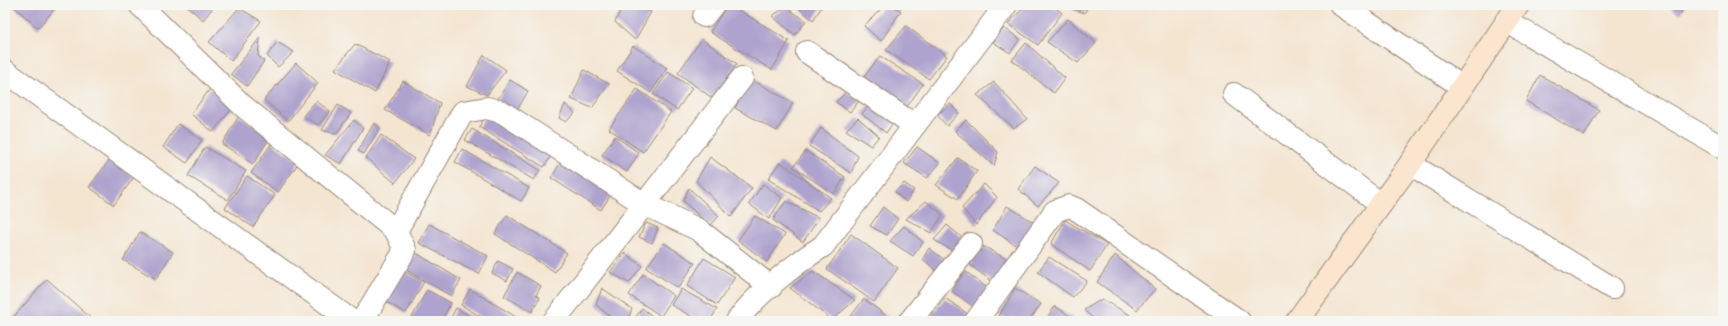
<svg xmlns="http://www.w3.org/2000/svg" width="1728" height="326" font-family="'Sorts Mill Goudy',serif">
<rect width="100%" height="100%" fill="#f6f6f2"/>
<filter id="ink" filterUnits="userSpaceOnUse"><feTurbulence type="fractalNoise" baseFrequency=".025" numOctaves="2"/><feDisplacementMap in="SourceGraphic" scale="8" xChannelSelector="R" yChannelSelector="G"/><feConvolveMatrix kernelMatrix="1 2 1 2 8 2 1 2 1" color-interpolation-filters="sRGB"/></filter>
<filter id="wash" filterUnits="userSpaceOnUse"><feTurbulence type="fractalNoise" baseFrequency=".012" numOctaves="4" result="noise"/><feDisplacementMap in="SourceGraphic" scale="16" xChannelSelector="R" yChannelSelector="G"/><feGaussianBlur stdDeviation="0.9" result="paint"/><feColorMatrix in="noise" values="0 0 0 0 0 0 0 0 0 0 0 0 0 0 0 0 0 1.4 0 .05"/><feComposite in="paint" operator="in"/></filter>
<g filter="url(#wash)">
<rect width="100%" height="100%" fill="#f4e5d1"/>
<g id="blocks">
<path fill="#aea3ce" d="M12,5H58L38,28Z
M186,5H215L203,20Z
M623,5H639L651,12L635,40L615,22Z
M727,5H731L789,41L772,70L710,32Z
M795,5H823L813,20Z
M885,5H892L901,11L881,41L864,26Z
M1026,5H1052L1062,13L1038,45L1008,24Z
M1076,5H1088L1085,13L1072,9Z
M1666,5H1686L1680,14Z
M786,7L806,21L795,35L772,16Z
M239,8L261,21L231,61L209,42Z
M1068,19L1096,43L1078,63L1047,42Z
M906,26L947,56L929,79L886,50Z
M1004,28L1020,39L1010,53L993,42Z
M260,38L258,56L264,61L247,86L231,74Z
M702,39L737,64L712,98L678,73Z
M277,42L294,52L278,67L267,56Z
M1026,43L1065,78L1054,93L1012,60Z
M355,44L390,62L375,93L335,69Z
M633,46L667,68L651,93L617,71Z
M484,55L506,70L487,95L467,86Z
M880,56L923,84L904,111L861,81Z
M296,63L318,83L288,121L264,100Z
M584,70L609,84L592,108L571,99Z
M668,72L692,88L677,110L653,94Z
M1540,75L1599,110L1584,136L1526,101Z
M751,79L793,103L777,131L735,108Z
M510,80L528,91L515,114L496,102Z
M403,81L440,103L430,135L385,110Z
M994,82L1027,119L1014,128L977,95Z
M210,89L233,107L213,132L191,114Z
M637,89L671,112L643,152L609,129Z
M846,92L860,100L850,112L836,102Z
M316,101L330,111L318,125L303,116Z
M565,104L575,113L566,122L559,118Z
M950,104L959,113L947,126L937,115Z
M338,105L351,113L336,134L322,130Z
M869,105L896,123L892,124L886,133L862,114Z
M488,112L553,153L544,167L479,127Z
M239,116L271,136L253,164L222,144Z
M858,118L879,136L871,146L846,130Z
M354,120L363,128L341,164L325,155Z
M966,120L998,152L994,166L955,131Z
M374,123L380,128L364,154L358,151Z
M178,124L202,140L187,163L163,147Z
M821,128L858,156L851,173L809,146Z
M472,129L540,170L534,180L465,140Z
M381,135L414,159L395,183L366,158Z
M615,136L639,153L627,172L602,155Z
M272,143L299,162L278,192L251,173Z
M205,147L246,171L228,200L188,176Z
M917,147L940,163L927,178L904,163Z
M462,149L529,188L521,201L455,162Z
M806,151L845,177L834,194L793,167Z
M710,157L752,188L731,217L696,181Z
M958,158L977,171L958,199L936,185Z
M110,159L134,177L114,205L89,187Z
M563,159L613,191L601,210L551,178Z
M780,162L831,198L819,211L768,179Z
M1035,166L1059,183L1038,206L1018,189Z
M247,176L275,195L253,227L225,208Z
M904,183L914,190L906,202L895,192Z
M763,184L782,198L769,219L749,204Z
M984,184L997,197L976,225L962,208Z
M689,188L719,216L710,226L683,201Z
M786,201L819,218L803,242L773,220Z
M926,201L943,215L931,233L906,219Z
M1007,206L1038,225L1021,249L993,230Z
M883,207L898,219L887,235L870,226Z
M507,215L567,253L555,272L495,234Z
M755,216L785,234L767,262L738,240Z
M1065,220L1107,245L1090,271L1051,244Z
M646,223L658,228L652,243L639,237Z
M429,224L488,256L479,274L419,243Z
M947,225L964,239L957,253L934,240Z
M904,226L923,242L913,256L890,241Z
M140,232L173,252L156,279L123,260Z
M851,234L898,268L874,302L827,269Z
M664,243L695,263L678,288L646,268Z
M983,246L1012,262L998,286L970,265Z
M929,248L950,264L941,274L923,259Z
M416,253L461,280L451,296L406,270Z
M625,253L642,266L629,283L610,272Z
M1115,255L1155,289L1137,310L1097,282Z
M1049,257L1087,281L1073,297L1038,272Z
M704,258L735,277L717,305L687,286Z
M498,261L513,269L507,281L492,273Z
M403,271L424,282L406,313L386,302Z
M813,271L855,300L832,320L790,288Z
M965,271L991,291L978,310L952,291Z
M517,272L541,286L536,295L540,298L532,312L504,296Z
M643,274L674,296L661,316L629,295Z
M47,279L94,321H10Z
M602,288L632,309L627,321H616L596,305Z
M1015,288L1041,304L1029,321H1011L999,316Z
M470,289L521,320V321H488L461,305Z
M681,289L717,309L710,321H700L671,305Z
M427,290L451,303L441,321H410Z
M945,298L972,317L969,321H933L930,318Z
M864,299L893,321H847Z
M1102,299L1130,315L1125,321H1096L1084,310Z
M1055,306L1077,321H1045Z
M456,308L478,321H449Z
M642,308L651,315L647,321H633Z"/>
</g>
</g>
<g filter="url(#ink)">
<use href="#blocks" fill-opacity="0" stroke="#988878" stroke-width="1"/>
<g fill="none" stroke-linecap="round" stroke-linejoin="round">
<defs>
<path id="street" d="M140,5L243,106L396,231L405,250L362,321
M1341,5L1461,86
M704,16L713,5
M1506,21L1723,148
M807,52L914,125
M5,71L352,321
M1234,94L1381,204
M1410,164L1612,288
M396,231L463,112L487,108L502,112L644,204L699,230L771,287
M554,321L742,78
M737,321C755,295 796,263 823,246L1006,5
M910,321L971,244
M976,321L1055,211L1069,206L1076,209L1239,321"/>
<path id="secondary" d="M1297,321L1410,164L1518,5"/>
</defs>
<use href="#street" stroke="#988878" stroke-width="24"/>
<use href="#secondary" stroke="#988878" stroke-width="24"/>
<use href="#street" stroke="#fff" stroke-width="22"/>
<use href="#secondary" stroke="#fce5cf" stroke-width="22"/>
</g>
</g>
<rect width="1728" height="326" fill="none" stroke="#f6f6f2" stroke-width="20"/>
</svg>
